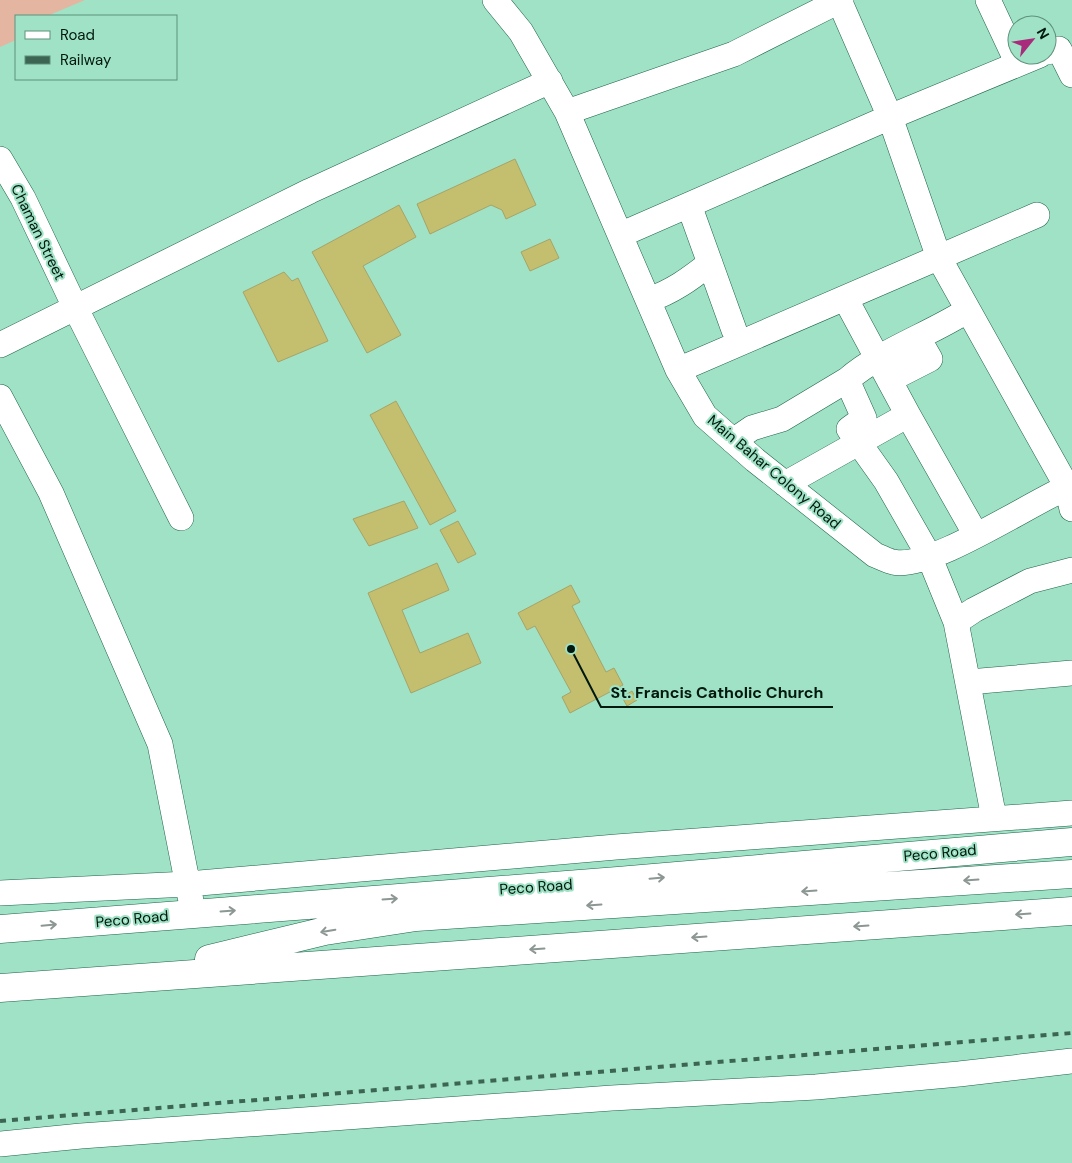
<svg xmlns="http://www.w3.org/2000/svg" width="1072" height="1163" font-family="'DM Sans',sans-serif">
<rect width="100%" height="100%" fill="#9fe2c5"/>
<path fill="#e4b5a0" d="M0,0H85L47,16H16V40L0,47Z"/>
<path fill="#c3bf6f" stroke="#a6a368" d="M515,159L536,205L506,219L502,210L491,205L430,234L417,204Z
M399,205L416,237L363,266L401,335L367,353L312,252Z
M550,239L559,258L530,271L521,252Z
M284,272L292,281L298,278L328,341L278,362L243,292Z
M396,401L456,511L430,525L370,415Z
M404,501L418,528L369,546L353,519Z
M458,521L476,554L458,563L440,530Z
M437,563L449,590L402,610L420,653L468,633L481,663L411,693L368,593Z
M571,585L580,602L572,606L606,672L614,668L623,685L570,713L562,697L571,692L535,626L527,630L518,613Z
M632,691L637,700L627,706L622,697Z"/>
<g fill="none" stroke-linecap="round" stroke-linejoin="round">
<defs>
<path id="street" d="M495,0L521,32L567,112L678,370L705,416L755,460L875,555C881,557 887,561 893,562C930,571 1033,501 1072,485
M839,0L890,117L939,258L1067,487L1072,509
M988,0L1018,64
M1047,52L1059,49L1072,75
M567,112L734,54L841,0
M0,159L23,198L75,307L181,518
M689,205L734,330
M620,235L890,117L1040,55
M845,298L908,415
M648,300C672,292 690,279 710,263
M0,345L310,191L550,81
M678,370L1037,215
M847,380C882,350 929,335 968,310
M889,380L930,359L918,338
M0,397L51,493L160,744L191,901
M733,441L752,428L782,419L847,380L864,418L849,429L886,481L929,556L956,622L994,818
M785,484L908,415L976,535
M956,622L974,610L1030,581L1072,570
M969,682L1072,673
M0,893L188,884L616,847L1072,813
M0,1144L81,1136L612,1098L816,1087L959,1074L1072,1061"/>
<path id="primary" d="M0,929L618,881L1072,842
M209,959L325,931L416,917L1072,874
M0,988L1072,911"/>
</defs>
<use href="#street" stroke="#1e624a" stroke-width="26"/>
<use href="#primary" stroke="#1e624a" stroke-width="29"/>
<use href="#street" stroke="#fff" stroke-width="25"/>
<use href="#primary" stroke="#fff" stroke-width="28"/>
<path stroke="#3d6554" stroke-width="4" stroke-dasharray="6 6" stroke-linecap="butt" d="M0,1121L1072,1033"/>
</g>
<defs><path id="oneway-shaft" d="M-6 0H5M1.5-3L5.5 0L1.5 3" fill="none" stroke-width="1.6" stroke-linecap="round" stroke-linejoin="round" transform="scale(1.25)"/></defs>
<g stroke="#8c9793">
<use href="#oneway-shaft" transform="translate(657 878) rotate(-5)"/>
<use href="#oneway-shaft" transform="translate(971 880) rotate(176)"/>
<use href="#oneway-shaft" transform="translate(809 891) rotate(176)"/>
<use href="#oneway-shaft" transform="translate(390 899) rotate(-4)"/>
<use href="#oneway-shaft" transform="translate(594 905) rotate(176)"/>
<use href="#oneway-shaft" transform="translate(228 911) rotate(-4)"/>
<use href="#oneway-shaft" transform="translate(1023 914) rotate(176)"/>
<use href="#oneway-shaft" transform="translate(49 925) rotate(-5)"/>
<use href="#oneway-shaft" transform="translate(861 926) rotate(176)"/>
<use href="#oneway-shaft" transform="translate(328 931) rotate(170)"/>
<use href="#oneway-shaft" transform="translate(699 937) rotate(176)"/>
<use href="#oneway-shaft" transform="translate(537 949) rotate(176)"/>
</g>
<g text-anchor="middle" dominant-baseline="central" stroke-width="4" stroke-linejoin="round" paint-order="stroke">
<g font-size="15" fill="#00180e" stroke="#9fe2c5">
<text transform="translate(38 232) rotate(64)">Chaman Street</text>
<text transform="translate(774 472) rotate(40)">Main Bahar Colony Road</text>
<text transform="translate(940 853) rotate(-5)">Peco Road</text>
<text transform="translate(536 887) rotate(-4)">Peco Road</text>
<text transform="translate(132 919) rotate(-5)">Peco Road</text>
</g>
</g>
<path fill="none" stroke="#00180e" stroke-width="2" d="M571 649L601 707H833"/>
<circle fill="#00180e" stroke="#9fe2c5" stroke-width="2" cx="571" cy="649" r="5"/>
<g font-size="16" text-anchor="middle" font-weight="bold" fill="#00180e" stroke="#9fe2c5" stroke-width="4" stroke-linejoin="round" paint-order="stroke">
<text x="717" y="698">St. Francis Catholic Church</text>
</g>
<rect x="15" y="15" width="162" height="65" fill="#9fe2c5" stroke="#5f917c"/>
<rect x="25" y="31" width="25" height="8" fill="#ffffff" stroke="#5f917c"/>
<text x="60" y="40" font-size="15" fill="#00180e">Road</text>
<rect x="25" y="56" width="25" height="8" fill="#3d6554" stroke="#5f917c"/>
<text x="60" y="65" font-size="15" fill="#00180e">Railway</text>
<g transform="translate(1032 40) rotate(60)"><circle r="24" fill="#9fe2c5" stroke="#5f917c"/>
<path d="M0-4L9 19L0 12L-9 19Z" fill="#a82b7c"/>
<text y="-8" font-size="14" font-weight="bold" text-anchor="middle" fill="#00180e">N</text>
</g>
</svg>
